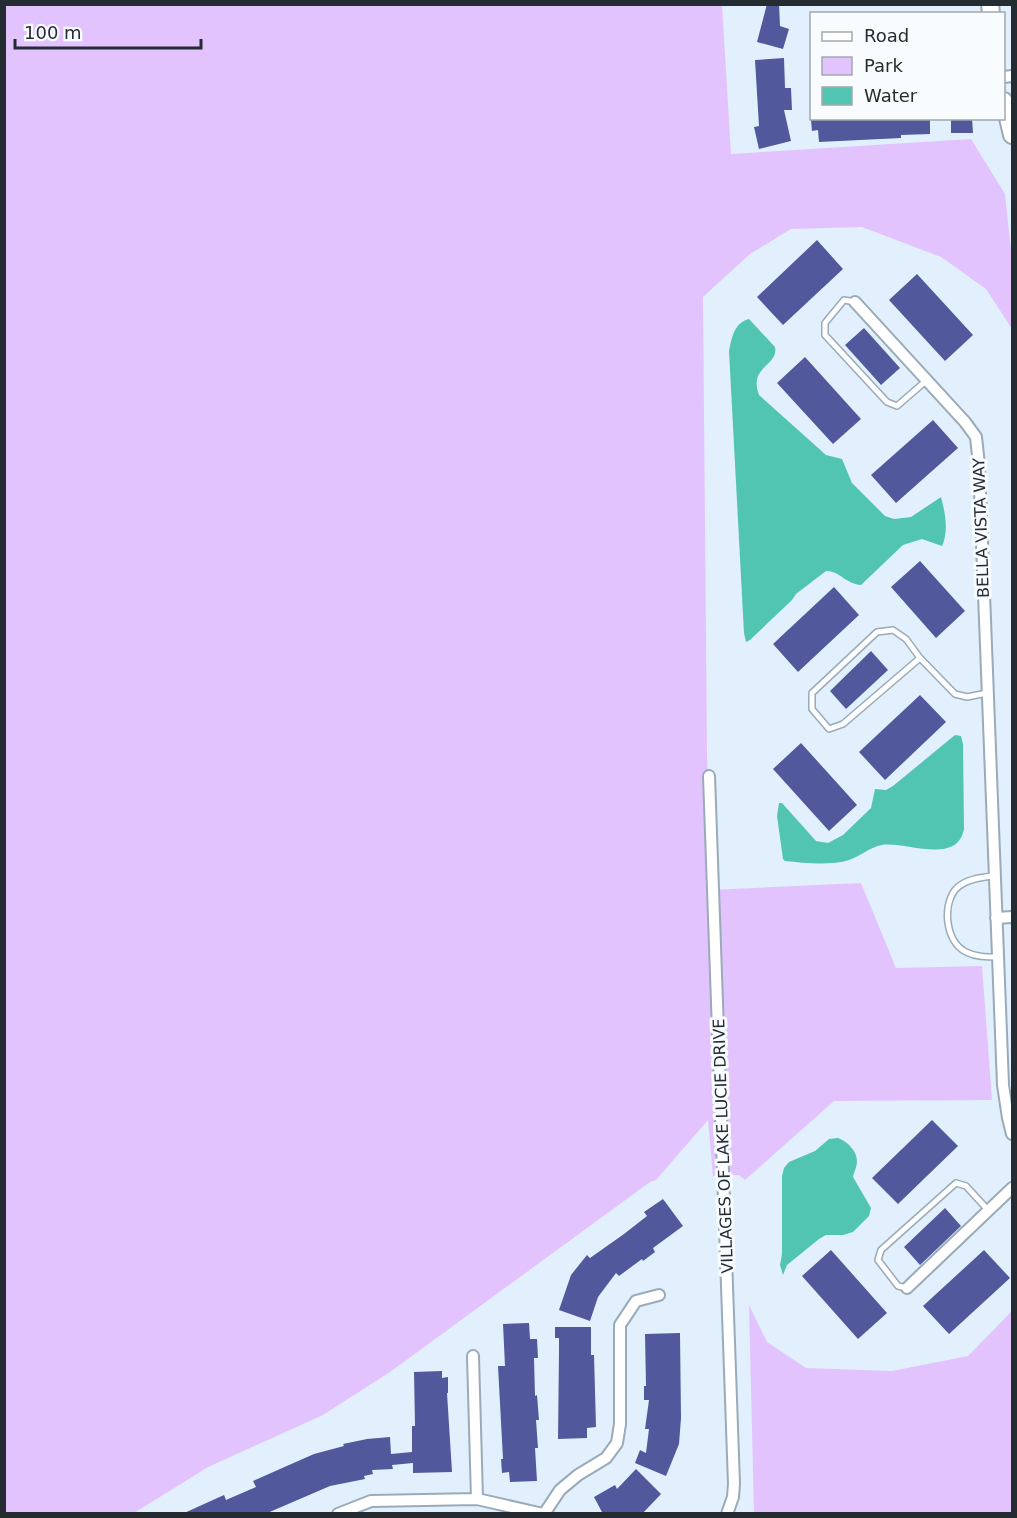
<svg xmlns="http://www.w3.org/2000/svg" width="1017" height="1518" font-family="'DejaVu Sans',sans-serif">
<rect width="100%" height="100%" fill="#e2f0fd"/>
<path fill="#e3c3fe" d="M5,5H722L731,154L971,139L1005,194L1012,260V329L986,289L941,257L862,227L791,229L750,254L703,297L707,753L711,890L861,883L896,968L982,966L992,1100L834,1101L745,1180L739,1175L713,1176L708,1120L656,1180L650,1182L390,1372L323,1415L208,1467L134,1513L5,1514Z
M749,1305L767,1342L806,1368L892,1371L968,1356L1012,1311V1513H754Z"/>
<path fill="#51c4b2" d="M749,319L775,347C779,366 748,366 759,395L826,455L842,459L852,483L885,516L894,519L911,517L941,497C945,512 949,531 942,546L922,539L903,545L861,585C846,584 840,571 826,571L796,594L792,600L750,640L746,642L744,633L729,351C732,337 734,323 749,319Z
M955,735L961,736L963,744L964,829C957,866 905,841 882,845C870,847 861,856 849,860C830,866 804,863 785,861L783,859L777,816L779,803H782L816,841L828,843L843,835L871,808L875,789L886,790L893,786Z
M838,1138C847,1141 857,1151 857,1161C857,1167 854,1172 853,1177L871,1208L869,1216L853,1232L843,1235H826L819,1239L787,1265L783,1275L780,1265L782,1254V1176L784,1168L789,1162L815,1151L829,1139Z"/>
<path fill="#51589b" d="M767,4H779L780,26L789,29L783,49L757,42Z
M784,58L785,88H791L792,110H784L791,141L759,149L754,127L759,126L755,60Z
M843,118H930V134L901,135V138L819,142L818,130L812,131L811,120Z
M951,118H972L973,133H951Z
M817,240L843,269L783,325L757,297Z
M917,274L973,335L945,361L889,300Z
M864,328L900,368L881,385L845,345Z
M805,357L861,419L833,444L777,383Z
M933,420L958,448L896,503L871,475Z
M920,561L965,611L936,638L891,587Z
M834,587L859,615L798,672L773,644Z
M871,651L888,670L846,709L830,691Z
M920,695L946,722L885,780L859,752Z
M801,743L857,805L829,831L773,769Z
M932,1120L958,1146L898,1204L872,1178Z
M663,1199L683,1226L653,1248L655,1252L643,1261L642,1259L619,1276L616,1273L598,1297L590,1321L559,1310L571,1275L587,1255L590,1258L624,1234L647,1216L644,1212Z
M945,1208L961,1226L920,1265L904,1247Z
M831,1250L887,1313L858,1339L802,1276Z
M984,1250L1010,1278L949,1334L923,1306Z
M529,1323L530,1339H537L538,1358H534L535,1396L537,1395L539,1420H536L538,1448H535L537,1481L510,1482L509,1472L502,1473L501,1459H503L498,1366H505L503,1324Z
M555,1327H591V1355H594L596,1427L587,1428V1438L558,1439L559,1350V1338H555Z
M680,1333L681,1418L679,1444L666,1476L635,1463L640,1450L646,1453L649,1429H645L649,1400H644V1386H646L645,1334Z
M442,1371V1378L448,1377V1393H447L452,1472L413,1473V1463L392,1465L393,1469L372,1470L373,1474L364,1476L365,1479L330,1486L265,1514H182L224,1495L226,1500L256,1487L253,1481L314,1454L344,1446L343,1444L367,1439L390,1437L391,1454L412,1452V1426H415L414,1372Z
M636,1469L661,1494L642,1514H603L594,1497L615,1485L617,1489Z"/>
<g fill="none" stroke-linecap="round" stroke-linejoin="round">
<defs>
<path id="lane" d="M855,302L844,300L825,323V335L887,402L897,406L927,380
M893,630L906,639L920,658L843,724L829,729L812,709V693L877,632Z
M920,658L955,694L967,697L987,693
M994,876C982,877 964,879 955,890C942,907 946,942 966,952C976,957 986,957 998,957
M907,1288L898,1286L878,1260L881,1250L956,1183L966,1186L988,1210"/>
<path id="street" d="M1004,77L1012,76
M855,302L965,422L976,437L979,465L1003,1085L1008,1118L1012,1134
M709,776L734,1484L733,1497L727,1514
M996,918L1012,917
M907,1288L1012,1188
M473,1356L477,1499
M338,1514L371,1501L477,1499L543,1514
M544,1514L560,1490L578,1475L606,1458L617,1443L620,1424V1325L636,1301L659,1295"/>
<path id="secondary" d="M990,4L991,14
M1004,101L1012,135"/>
</defs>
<use href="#lane" stroke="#99aab8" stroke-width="8"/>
<use href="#street" stroke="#99aab8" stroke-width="14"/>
<use href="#secondary" stroke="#99aab8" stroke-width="20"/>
<use href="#lane" stroke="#fff" stroke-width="5"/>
<use href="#street" stroke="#fff" stroke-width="10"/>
<use href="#secondary" stroke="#fff" stroke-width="16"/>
</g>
<g text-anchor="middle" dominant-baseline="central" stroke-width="6" stroke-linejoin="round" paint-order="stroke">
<g font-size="16" fill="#242b31" stroke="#f8fcff">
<text transform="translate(981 528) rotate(-92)">BELLA VISTA WAY</text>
<text transform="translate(723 1146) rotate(-92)">VILLAGES OF LAKE LUCIE DRIVE</text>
</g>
</g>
<rect width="1017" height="1518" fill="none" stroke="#242b31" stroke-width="12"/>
<rect x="810" y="12" width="195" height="108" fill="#f8fcff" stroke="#a3a8ad" stroke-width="1.5"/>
<rect x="822" y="32" width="30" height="9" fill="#ffffff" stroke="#a3a8ad" stroke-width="1.5"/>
<text x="864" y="42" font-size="18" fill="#242b31">Road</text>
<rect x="822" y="57" width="30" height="18" fill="#e3c3fe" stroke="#a3a8ad" stroke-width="1.5"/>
<text x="864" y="72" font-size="18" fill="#242b31">Park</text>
<rect x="822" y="87" width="30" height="18" fill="#51c4b2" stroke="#a3a8ad" stroke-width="1.5"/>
<text x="864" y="102" font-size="18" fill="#242b31">Water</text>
<path d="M15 39v9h186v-9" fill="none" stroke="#242b31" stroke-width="3"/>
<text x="24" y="39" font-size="18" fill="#242b31" stroke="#f8fcff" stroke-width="4.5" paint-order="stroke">100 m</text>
</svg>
